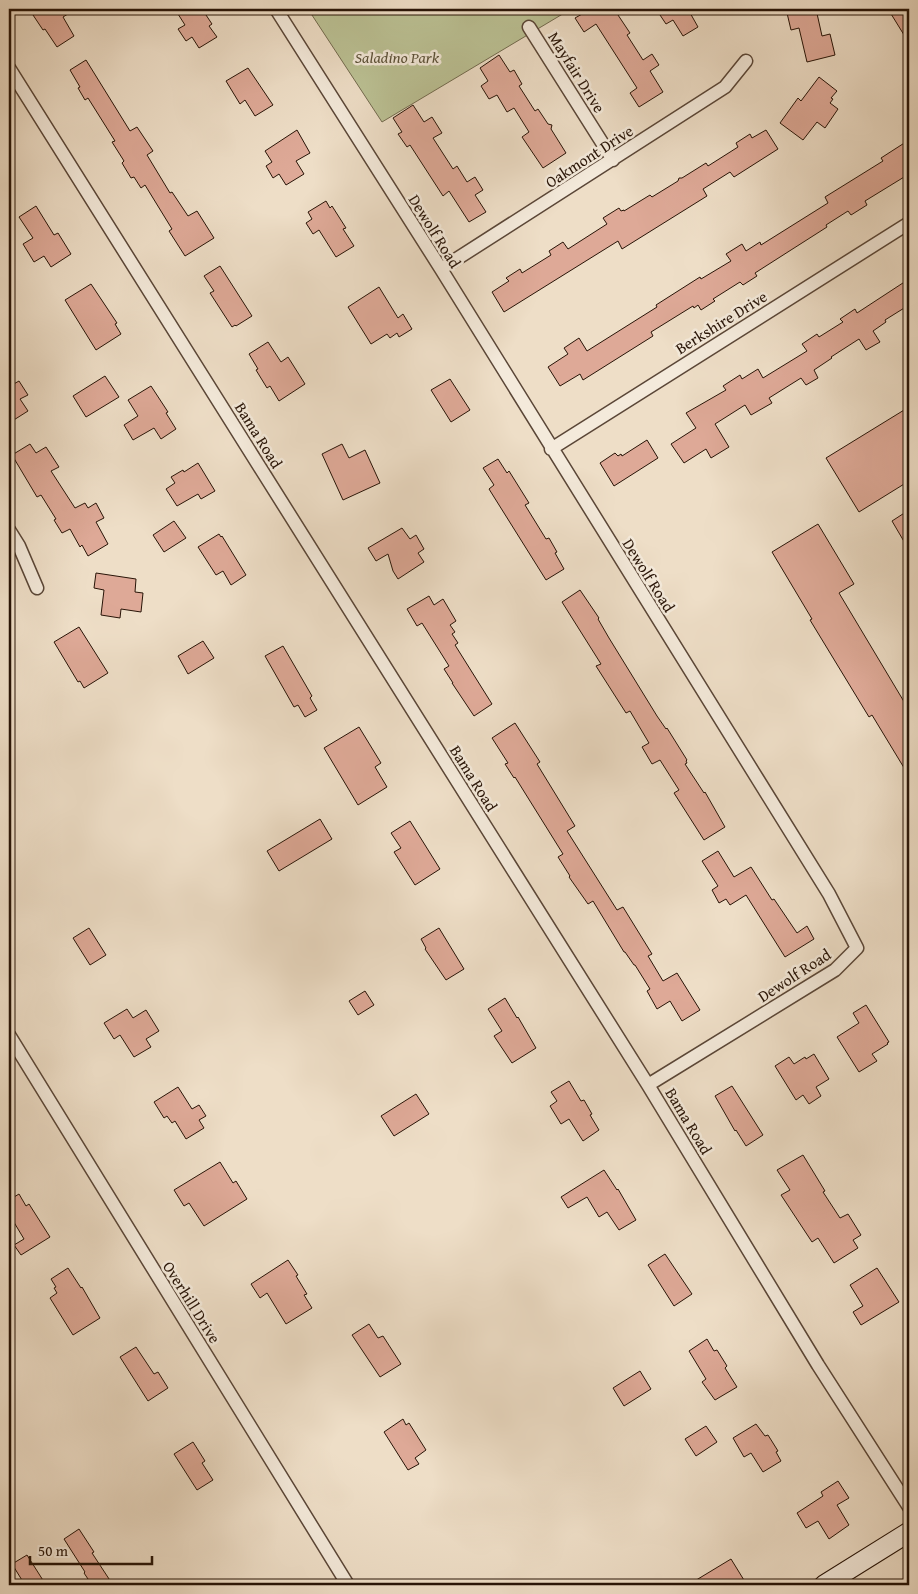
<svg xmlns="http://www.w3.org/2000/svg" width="918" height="1594" font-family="'Gentium Book Plus',serif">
<rect width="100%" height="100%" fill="#eedec7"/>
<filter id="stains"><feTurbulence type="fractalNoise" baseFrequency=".004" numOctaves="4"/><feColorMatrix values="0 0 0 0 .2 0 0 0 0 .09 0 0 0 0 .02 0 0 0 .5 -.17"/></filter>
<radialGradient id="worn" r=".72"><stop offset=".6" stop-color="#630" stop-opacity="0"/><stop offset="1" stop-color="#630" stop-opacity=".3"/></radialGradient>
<path fill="#bbc194" stroke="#726a4e" d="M308,9H571L382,122Z"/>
<path fill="#dea997" stroke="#281407" d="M29,9H76L63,17L74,36L57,47L45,29L43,30Z
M186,9H202L212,24L209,26L217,37L199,48L192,37L186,41L178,29L185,25L178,14Z
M591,9H614L630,33L627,35L643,60L652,54L659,65L650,71L663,92L639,107L630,93L637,88L596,24L584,32L575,18Z
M656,9H693L689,11L698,27L683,36L673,20L666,24Z
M806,9H816L822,36L830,34L835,55L807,62L799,28L791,30L787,13Z
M888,9H909V43Z
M499,55L510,72L514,70L522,84L519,86L535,111L538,109L548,124L552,125L551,129L566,153L543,168L522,137L529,132L514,108L507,112L497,95L489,99L481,86L488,81L480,68Z
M86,60L130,131L137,127L153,151L147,155L170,193L172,192L188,216L197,211L214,238L185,256L169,231L172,229L145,185L141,188L134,177L131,178L122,163L124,161L112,142L115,141L88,98L85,100L78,88L80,87L70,70Z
M248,68L273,105L255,116L245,100L240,104L226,81Z
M819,77L837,91L831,98L833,99L830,103L838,109L825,128L817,122L803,140L780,123L798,98L801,101Z
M413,105L424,122L432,117L442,133L433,138L453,169L457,166L467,182L475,177L483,190L475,195L486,212L469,222L449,191L443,196L410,145L407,147L398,134L402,132L393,118Z
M297,130L310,153L296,161L304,174L286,185L279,174L273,178L266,166L272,162L265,151Z
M766,130L778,149L734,177L730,172L703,189L707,196L622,249L618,241L504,312L492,292L509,281L506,278L520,269L522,273L551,255L549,251L563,242L568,249L607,224L603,218L619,208L621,211L624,210V211L650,195L652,197L678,181L679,178H682L706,163L708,166L738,147L736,143L750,134L752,138Z
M909,140V174L865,201L867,205L851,215L848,211L826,225L827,227L755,273L757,276L743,285L740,282L713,299L715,301L701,310L698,305L694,308L693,306L651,332L653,336L583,380L580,374L560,386L548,367L568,354L564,348L579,338L587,351L657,307L656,305L700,277L701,279L731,261L726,254L742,244L746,251L760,242L761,245L828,203L825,197L883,161L881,158Z
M326,201L330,208L332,206L346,228L343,229L354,246L336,257L319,230L313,234L306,223L312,219L308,212Z
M36,206L54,235L58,233L71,254L51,267L44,256L34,262L23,244L33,238L19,217Z
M220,266L252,316L236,326L235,325L232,327L210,293L214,291L204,276Z
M909,279V305L885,320L886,322L873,331L880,342L866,350L859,339L831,357L832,358L814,370L818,378L806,385L801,378L769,398L772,403L751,415L745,405L715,424L729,447L711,458L706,449L684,463L671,444L696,428L686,413L726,390L723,386L740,375L742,379L758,369L763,378L807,351L802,344L817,334L819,337L843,322L840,319L855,309L857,313Z
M91,284L117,323L115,324L121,334L96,350L65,300Z
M379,287L398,318L403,314L412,329L399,337L397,333L390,338L387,334L371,344L348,307Z
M268,342L281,362L288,357L305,384L279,401L270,386L267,388L256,370L258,369L249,354Z
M105,376L119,397L86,417L73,396Z
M450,379L470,410L451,422L431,390Z
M9,381L12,385L19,381L28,395L20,399L28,411L9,423Z
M151,386L168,412L166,413L176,429L161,439L154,428L133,440L124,425L138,416L128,400Z
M909,407V481L859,512L826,458Z
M647,440L658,458L614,486L600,463L615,453L618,456L621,454L622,456Z
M30,444L36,453L46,447L59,467L51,471L75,508L85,503L88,508L96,503L104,518L96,522L108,544L88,556L82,545L80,547L70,529L62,533L54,520L56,519L41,495L37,497L12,455Z
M342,444L349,458L365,450L380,483L343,500L322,454Z
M498,459L507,473L509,471L529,503L525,505L546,539L549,538L557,552L555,553L564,569L546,580L489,489L494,485L483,468Z
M198,463L215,491L201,499L198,494L177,506L166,489L175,483L171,477L183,470L184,472Z
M909,510V550L892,521Z
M174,521L186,538L164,552L153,535Z
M818,524L854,584L839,593L909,710V776L872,715L869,717L810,620L812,619L772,552Z
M402,528L410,539L416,535L424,549L418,553L424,562L398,579L393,571L388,554L376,561L368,548Z
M219,534L221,537L222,536L246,575L231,585L223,571L216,575L198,547Z
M96,573L136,579L135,592L143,593L141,612L121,609L120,618L101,615L104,590L94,588Z
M580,590L599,618L598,619L609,638L657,716L666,729L667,728L687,760L686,761L687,763L685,764L704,793L705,792L725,827L704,840L674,793L679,790L660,760L652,764L642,747L649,743L630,711L626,713L596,666L601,664L562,602Z
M429,596L434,605L443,599L456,621L450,625L455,632L452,634L458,643L455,645L492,704L474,716L452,683H453L444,669L449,666L422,623L417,626L407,609Z
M79,627L108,673L84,688L80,681L78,682L54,642Z
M203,641L214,658L188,674L178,656Z
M283,646L312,696L310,698L317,710L305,717L298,705L294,707L265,656Z
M515,723L540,762L537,764L575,826L567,831L617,910L623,907L652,954L648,956L663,981L677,973L700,1010L682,1021L670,1001L657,1009L647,991L650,989L635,965H634L625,952H624L593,901L588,904L569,877L570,876L558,857L563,854L515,777L514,778L505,764L508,763L492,738Z
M359,727L381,763L375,767L387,787L358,805L324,748Z
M320,819L332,839L279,871L267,851Z
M410,821L440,869L415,885L394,852L401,848L391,833Z
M718,851L734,877L751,867L772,900L774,899L797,933L807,926L814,939L785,957L746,895L730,905L726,899L719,903L712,890L718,886L702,861Z
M89,928L106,955L90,965L73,938Z
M439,928L464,969L446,980L425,949L426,948L421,939Z
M365,991L374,1005L358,1015L349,1001Z
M505,998L517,1018L518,1017L536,1048L512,1063L494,1036L502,1031L488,1009Z
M866,1005L889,1042L887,1043L888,1044L872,1054L877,1061L859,1072L837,1037L859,1023L853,1013Z
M127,1009L133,1018L146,1010L159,1031L146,1039L151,1047L134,1057L120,1035L114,1039L104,1023Z
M814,1054L829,1079L816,1087L821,1096L809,1104L803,1095L796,1100L775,1066L789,1057L794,1064L805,1057L806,1059Z
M569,1081L581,1101L584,1100L592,1114L590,1115L599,1130L583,1141L569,1119L561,1124L550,1106L557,1101L551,1092Z
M732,1086L763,1135L746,1146L736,1130L735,1131L715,1096Z
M178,1087L192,1109L199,1105L206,1116L199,1120L204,1128L186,1139L175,1121L172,1123L167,1116L164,1118L154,1102Z
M416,1094L429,1114L394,1136L381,1116Z
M803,1155L825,1191L823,1192L840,1218L848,1214L861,1235L853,1240L858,1248L834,1263L818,1238L812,1242L781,1195L790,1190L777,1170Z
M220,1162L233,1183L236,1181L247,1199L204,1226L189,1203L184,1206L174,1190Z
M604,1170L617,1190L618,1189L636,1220L619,1230L607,1212L599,1217L587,1197L568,1208L561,1197Z
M19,1194L26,1206L29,1204L50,1237L21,1255L14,1245L24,1239L9,1214V1200Z
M665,1254L692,1294L674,1306L648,1265Z
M288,1260L298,1275L296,1276L307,1294L304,1295L312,1308L286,1324L267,1293L260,1298L251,1284Z
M68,1268L81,1288L82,1287L100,1318L73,1335L50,1298L57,1293L54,1288L56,1287L51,1279Z
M877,1268L899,1302L861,1325L853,1312L863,1306L850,1285Z
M369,1324L378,1338L383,1336L401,1364L380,1377L352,1335Z
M707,1339L714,1351L717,1350L727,1366L725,1368L737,1387L715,1400L702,1382L706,1379L689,1351Z
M136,1347L154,1374L158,1372L168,1388L148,1401L120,1357Z
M640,1371L651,1389L624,1406L613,1388Z
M403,1419L406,1425L409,1423L426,1450L415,1458L419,1464L408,1470L384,1432Z
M756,1424L765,1436L768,1435L778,1451L776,1452L781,1461L763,1472L751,1453L744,1457L733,1438Z
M706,1426L717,1442L696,1456L685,1439Z
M193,1442L205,1461L202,1463L213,1480L197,1490L174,1454Z
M838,1481L849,1498L837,1505L849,1525L829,1539L818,1521L806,1528L797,1513L823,1496L821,1492Z
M79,1529L94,1552L92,1553L113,1585H92L84,1573L85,1572L64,1539Z
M27,1555L46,1585H25L12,1564Z
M731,1559L747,1585H688Z"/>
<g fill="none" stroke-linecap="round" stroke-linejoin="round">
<defs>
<path id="minor" d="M276,9L441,269L829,894L857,948L835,970L648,1085
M529,27L613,160
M9,68L648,1085L818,1365L909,1507
M441,269L725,87L746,61
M551,449L909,223
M9,530L19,546L37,588
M9,1035L348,1585"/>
<path id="secondary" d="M824,1585L909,1532"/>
</defs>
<use href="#minor" stroke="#5a4637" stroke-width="15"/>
<use href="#secondary" stroke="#281407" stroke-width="21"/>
<use href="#minor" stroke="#f4eadb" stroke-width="12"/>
<use href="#secondary" stroke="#f4eadb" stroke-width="19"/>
</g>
<g text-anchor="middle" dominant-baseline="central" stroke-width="5" stroke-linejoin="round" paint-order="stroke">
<g font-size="16" font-style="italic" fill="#5b5138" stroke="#f4eadb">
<text x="397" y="57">Saladino Park</text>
</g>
<g font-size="16" fill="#281407" stroke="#f4eadb">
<text transform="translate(577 72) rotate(58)">Mayfair Drive</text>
<text transform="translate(589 156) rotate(-33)">Oakmont Drive</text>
<text transform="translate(435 231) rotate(58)">Dewolf Road</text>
<text transform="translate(721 322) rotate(-32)">Berkshire Drive</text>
<text transform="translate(259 435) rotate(58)">Bama Road</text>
<text transform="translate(649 575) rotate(58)">Dewolf Road</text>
<text transform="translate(474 778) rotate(58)">Bama Road</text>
<text transform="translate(794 975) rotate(-33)">Dewolf Road</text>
<text transform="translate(689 1121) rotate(59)">Bama Road</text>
<text transform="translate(192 1302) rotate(58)">Overhill Drive</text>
</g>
</g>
<rect width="918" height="1594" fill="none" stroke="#eedec7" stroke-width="30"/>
<rect x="10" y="10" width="898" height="1574" fill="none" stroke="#281407" stroke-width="2.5"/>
<rect x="15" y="15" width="888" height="1564" fill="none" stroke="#281407"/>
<path d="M30 1556v8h122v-8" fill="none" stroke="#281407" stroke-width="2.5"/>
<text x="38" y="1556" font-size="15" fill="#281407" stroke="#f4eadb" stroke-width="4" paint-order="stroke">50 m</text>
<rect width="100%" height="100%" filter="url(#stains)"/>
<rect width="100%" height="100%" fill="url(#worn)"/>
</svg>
